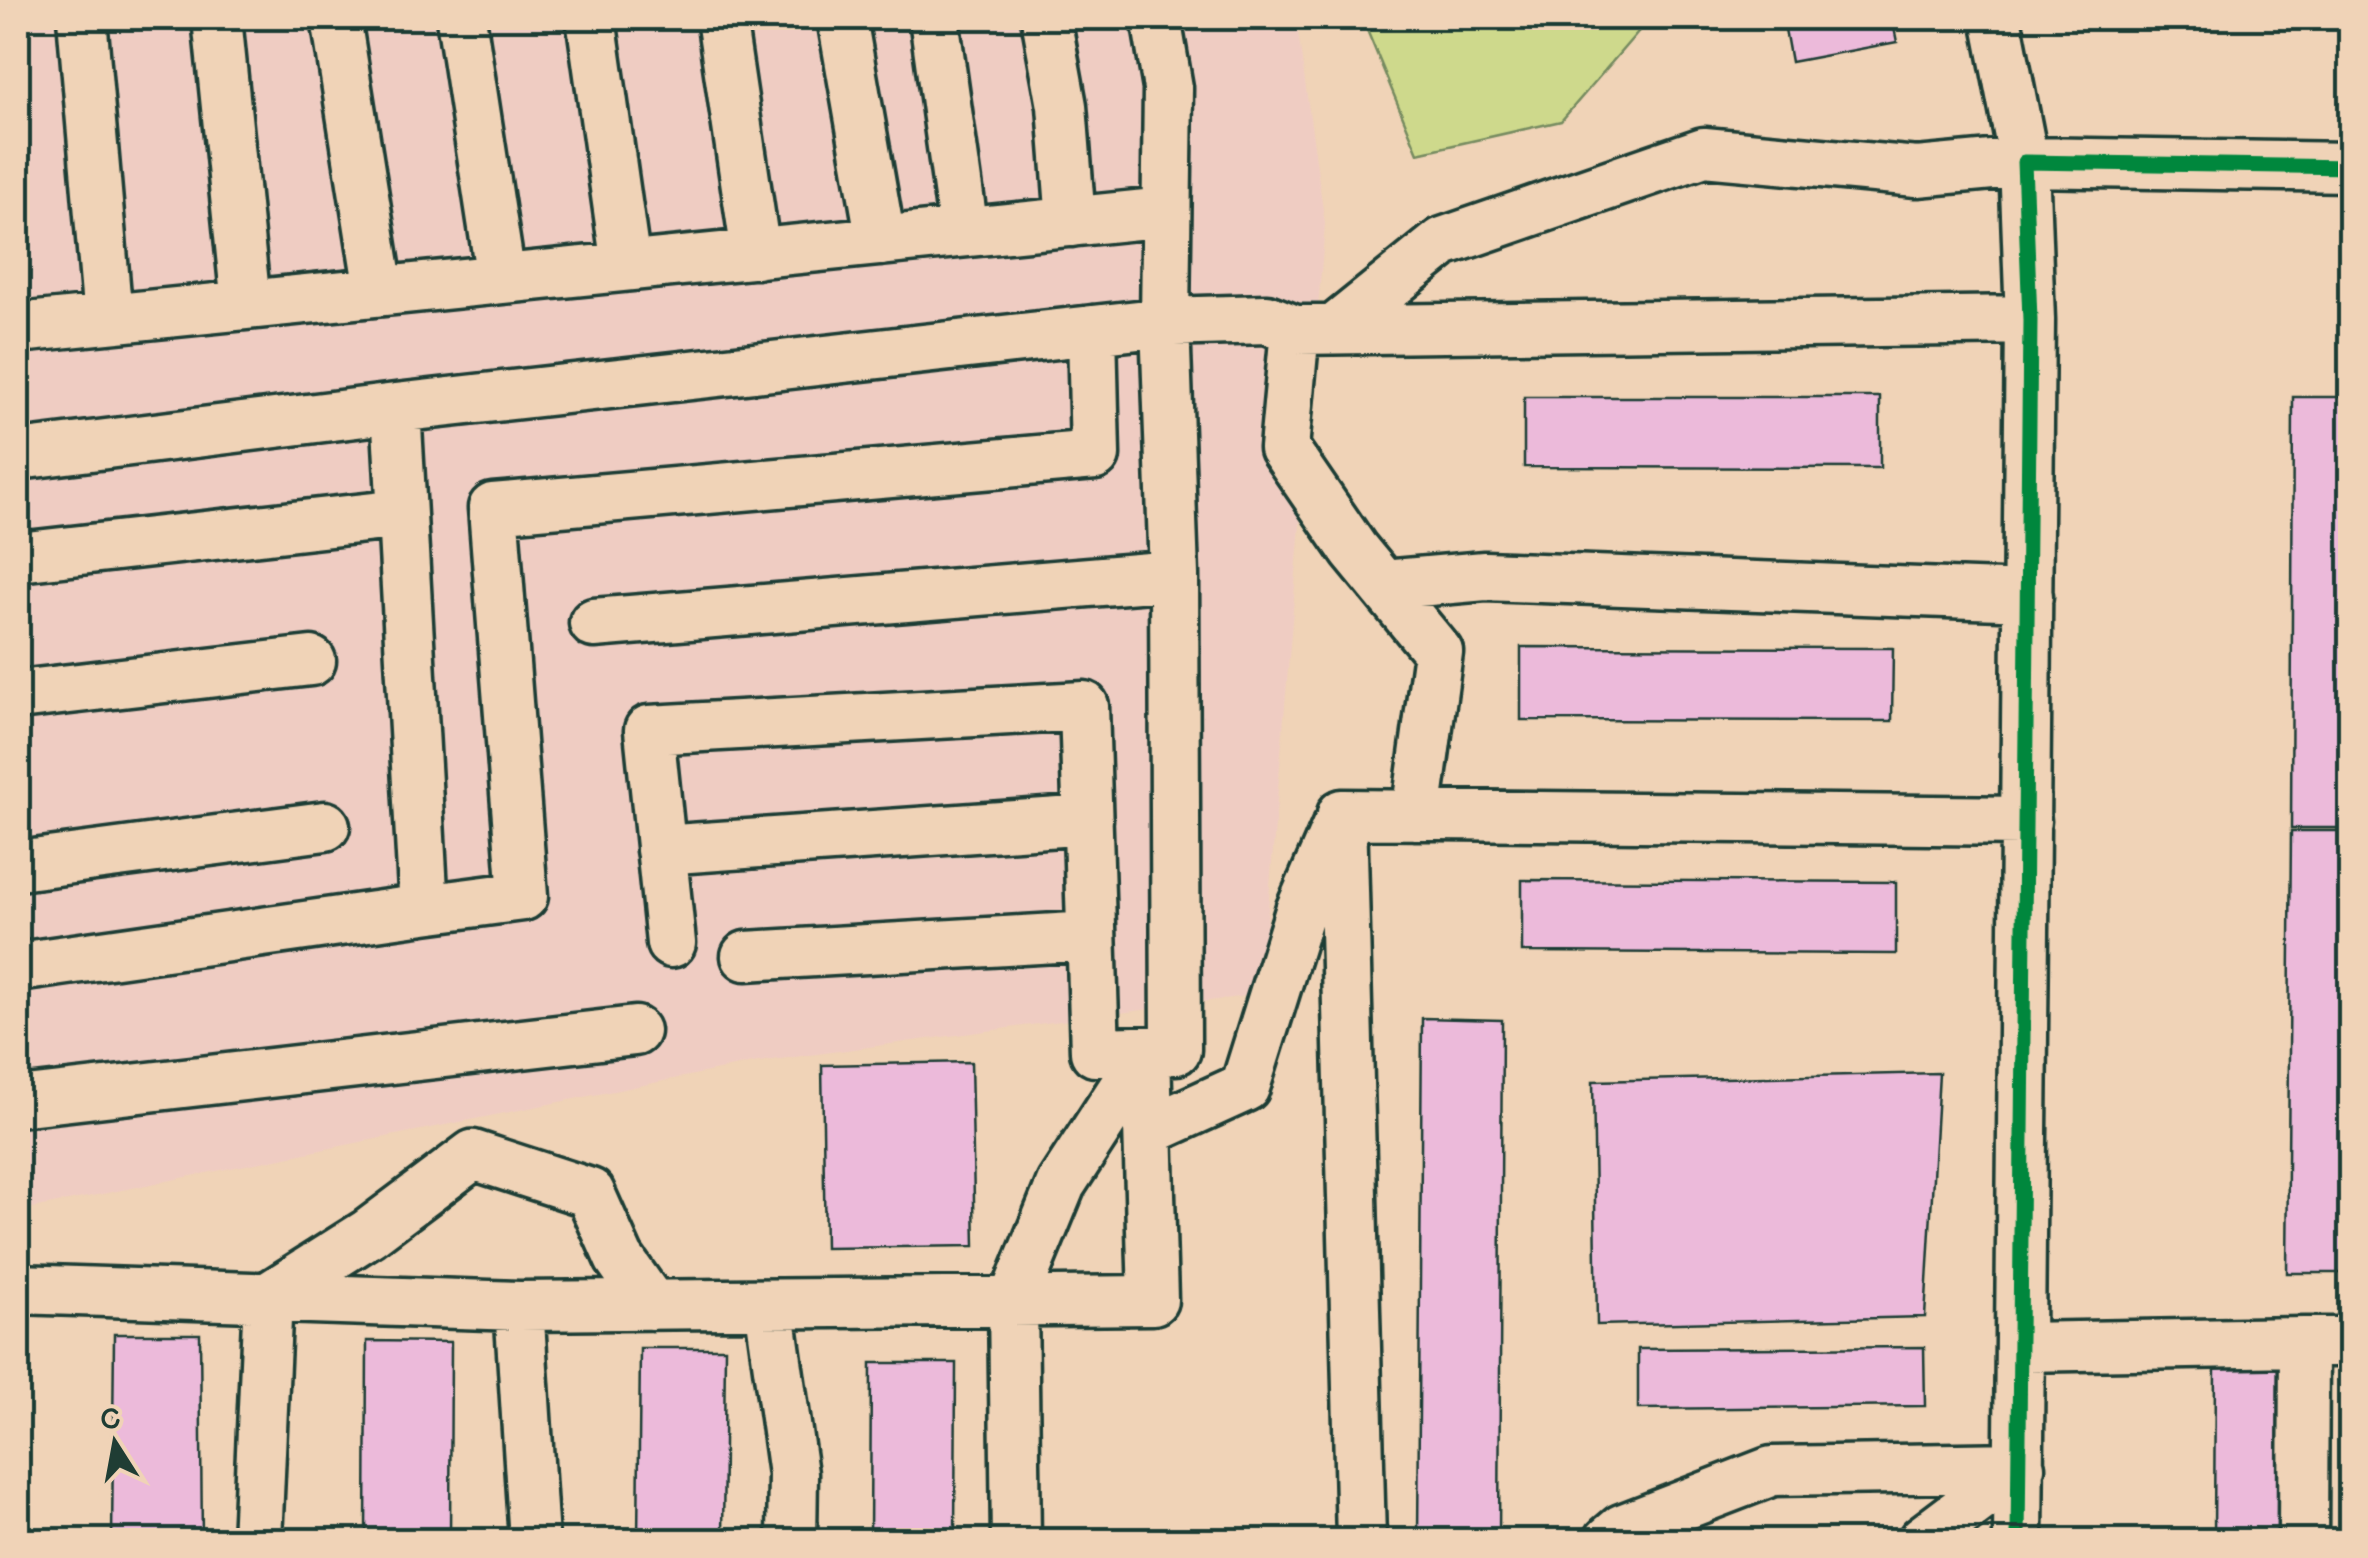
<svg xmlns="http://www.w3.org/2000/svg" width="2368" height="1558" font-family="'Balsamiq Sans',sans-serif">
<rect width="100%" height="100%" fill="#f0d3b7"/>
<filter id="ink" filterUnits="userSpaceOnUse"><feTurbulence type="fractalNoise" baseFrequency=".01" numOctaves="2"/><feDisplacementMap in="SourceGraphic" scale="20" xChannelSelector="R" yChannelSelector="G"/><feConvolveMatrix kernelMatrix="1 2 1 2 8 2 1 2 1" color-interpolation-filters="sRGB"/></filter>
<g filter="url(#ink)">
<path fill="#efccc2" d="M18,18H1296L1325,224L1261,994L758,1062L18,1211Z"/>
<path fill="#ced98c" stroke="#768b60" stroke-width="2.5" d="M1362,18H1650L1561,121L1418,153Z"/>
<path fill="#ecbada" stroke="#1f3d34" stroke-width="2.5" d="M1783,18H1892L1897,42L1791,62Z
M1524,397H1880V468L1524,467Z
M2293,397H2350V828H2291Z
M1521,647L1893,648L1892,721L1521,720Z
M2291,831H2350V1273H2287Z
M1522,880L1896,882V954L1522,952Z
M1422,1018L1502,1020L1499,1540H1418Z
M971,1062L975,1246L825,1248L822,1065Z
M1939,1073L1925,1317L1597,1325L1593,1081Z
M114,1334H200L202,1540H112Z
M367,1341L451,1342L450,1540H366Z
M1924,1347L1925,1406L1638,1409V1349Z
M640,1348H725L723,1540H638Z
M871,1363H956L955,1540H870Z
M2215,1363H2295L2294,1540H2214Z"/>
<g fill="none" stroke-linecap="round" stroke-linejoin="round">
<defs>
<path id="minor" d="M82,18L108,319
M217,18L246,305
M336,18L379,291
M461,18L501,279
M591,18L626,266
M721,18L756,254
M842,18L881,241
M934,18L964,232
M1046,18L1062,106L1071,222
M1156,18L1168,88L1165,322L1174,575
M1996,18L2024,162L2030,320L2018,1540
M18,328L1166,212
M1335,329L1443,242L1704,152L1917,172L2024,162L2350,167
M18,455L396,408L1165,322L1267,319L1295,330
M18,557L401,514
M1383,585L1485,576L2028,596
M594,623L1174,575L1176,1050L1095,1052L1084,706L649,730L671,943
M18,695L311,661
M1416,815L1438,652L1354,550L1284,448L1295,330L2030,320
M661,850L1088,820
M18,866L325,826
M424,909L523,896L493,508L1095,455L1092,330
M746,956L1091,936
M18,967L424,909L396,408
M18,1102L635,1031
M1148,1131L1245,1087L1300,911L1336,828
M18,1289L519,1306L1153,1300L1146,1053
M769,1304L793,1474L792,1540
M519,1306L534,1540
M2022,1347L2304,1342
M257,1540L268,1297L369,1233L473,1155L590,1193L619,1258L652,1305
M1016,1540L1013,1301L1061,1184L1146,1053
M1361,1540L1342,814L2026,821
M1609,1540L1622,1529L1772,1471L2020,1467
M1923,1540L2020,1467
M2303,1540L2304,1342H2350"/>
</defs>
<use href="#minor" stroke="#1f3d34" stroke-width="55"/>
<use href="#minor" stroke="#f0d3b7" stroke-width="48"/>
<defs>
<path id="cycleway" d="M2018,1540L2030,320L2024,162L2350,167"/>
</defs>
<use href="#cycleway" stroke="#f0d3b7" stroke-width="21"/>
<use href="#cycleway" stroke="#00873e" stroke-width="15"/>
</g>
</g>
<rect width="2368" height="1558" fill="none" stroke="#f0d3b7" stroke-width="60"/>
<rect x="30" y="30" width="2308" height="1498" fill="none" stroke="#1f3d34" stroke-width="4" filter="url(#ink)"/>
<g transform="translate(115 1443) rotate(349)" stroke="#f0d3b7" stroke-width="8" paint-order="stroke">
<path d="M0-8L18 38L0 25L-18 38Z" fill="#1f3d34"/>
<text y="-15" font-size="28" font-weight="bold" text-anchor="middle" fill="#1f3d34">С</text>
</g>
</svg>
